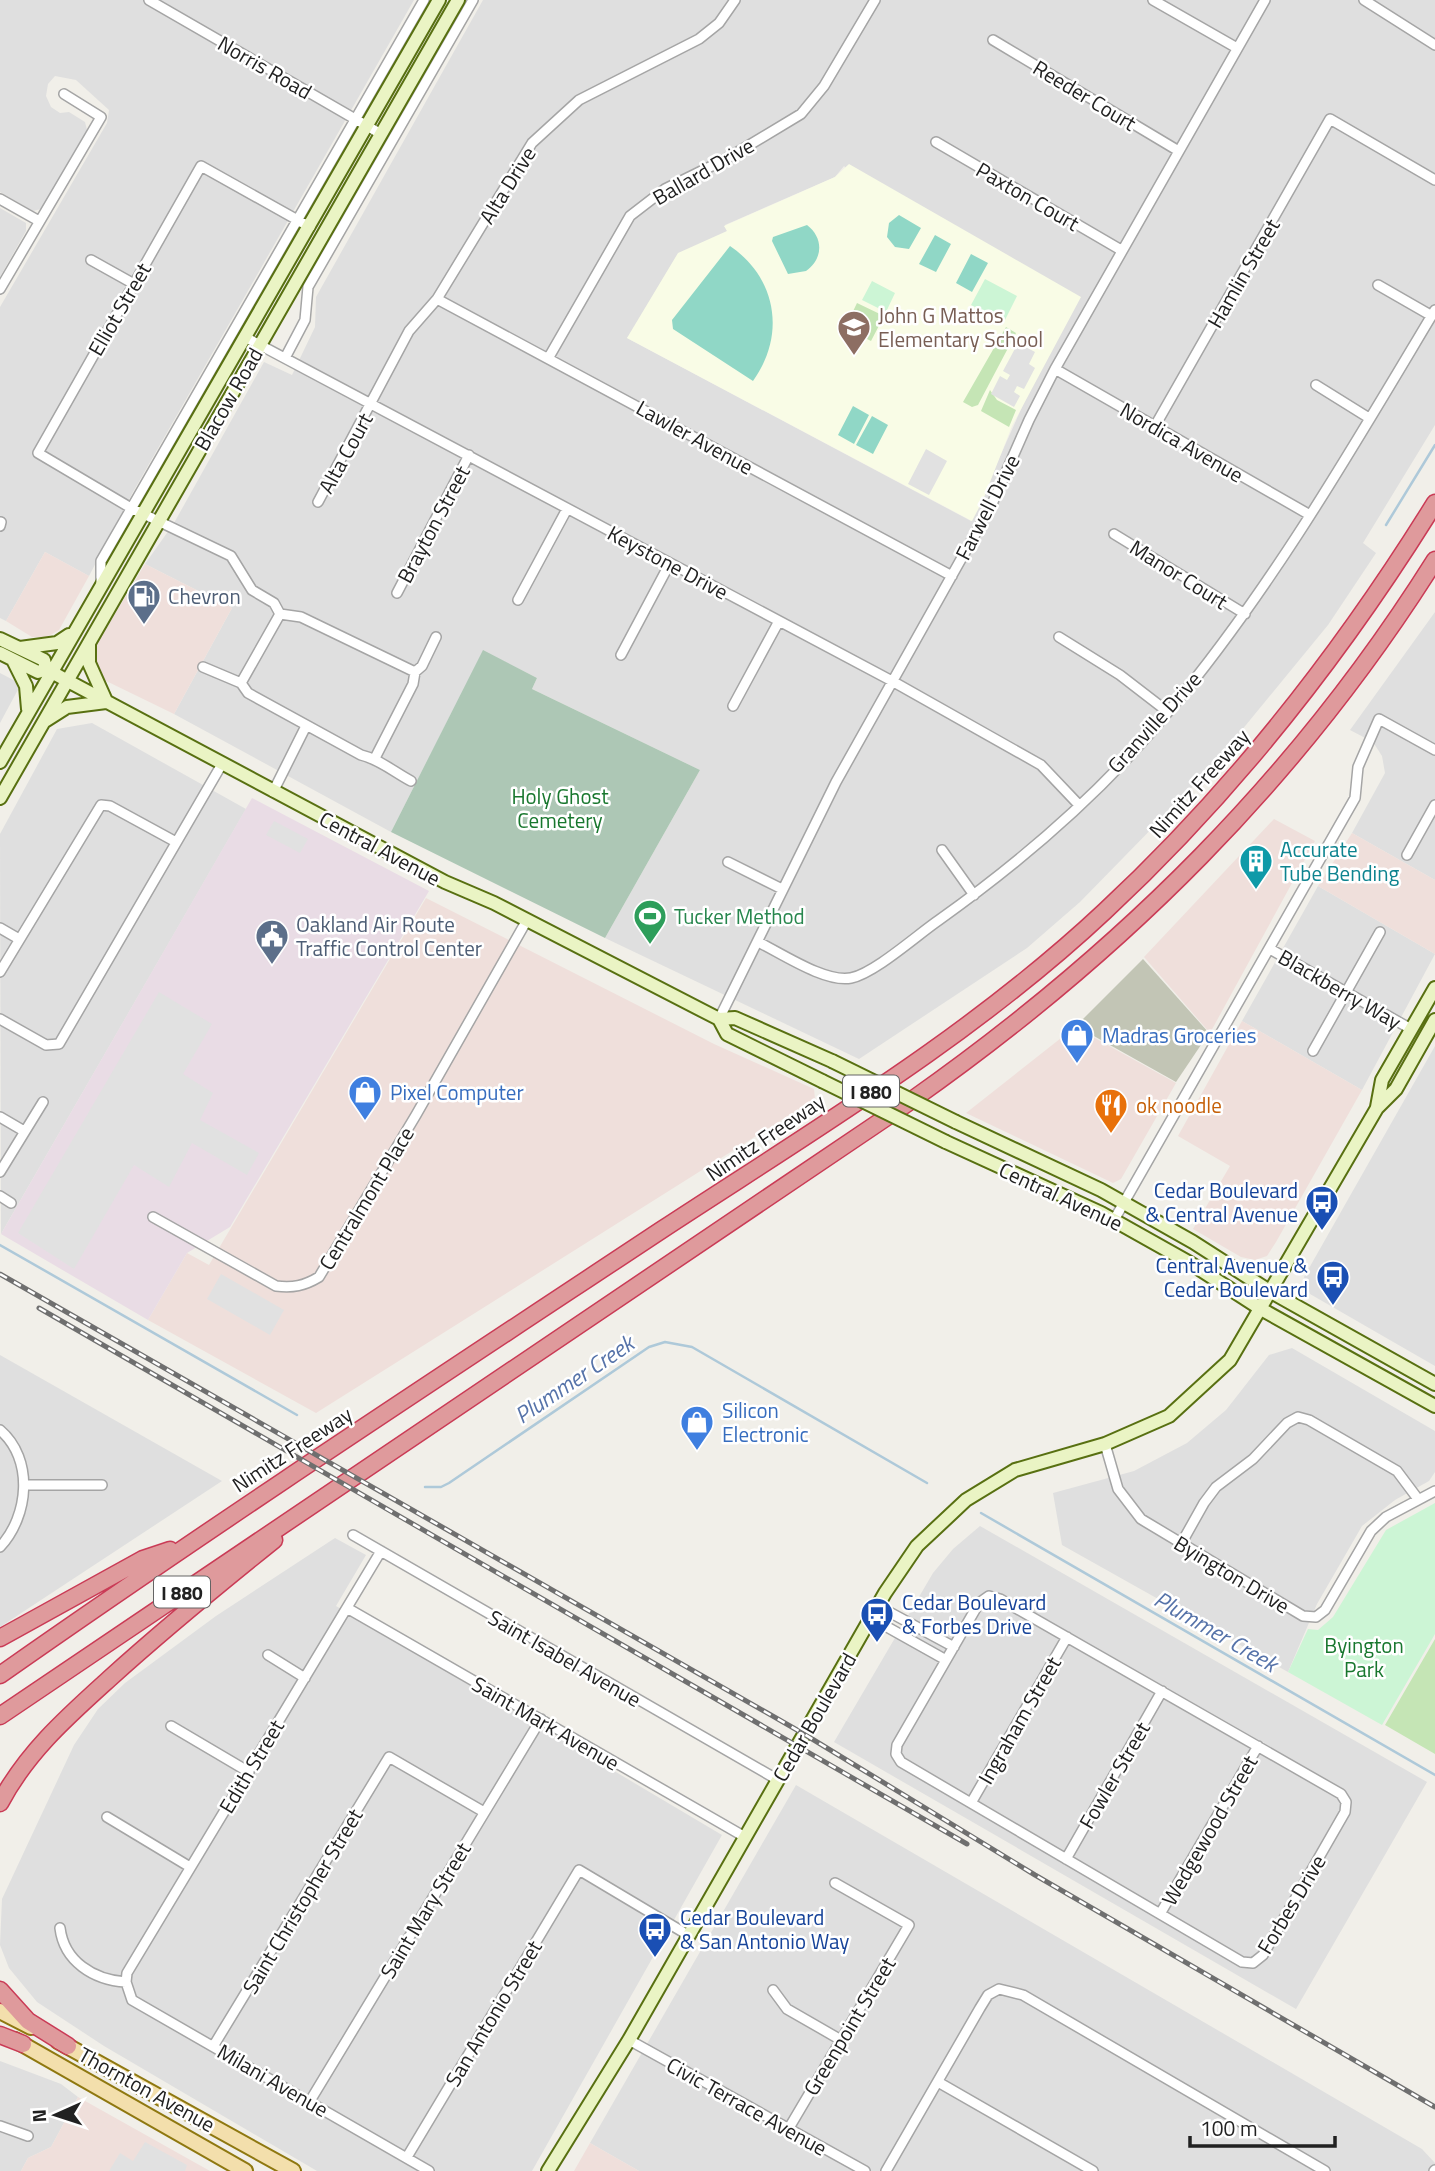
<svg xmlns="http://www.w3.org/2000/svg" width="1435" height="2171" font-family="'Titillium Web',sans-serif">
<rect width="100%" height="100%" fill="#f1efe9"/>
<path fill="#dfdfdf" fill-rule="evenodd" d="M0,0H414L133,492L89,576L45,552L6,621L0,618V307L107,123L109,110L76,80L55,76L48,84L46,96L51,107L60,113L69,112L85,122L87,130L41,209L33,211L0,192Z
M483,0H1435V425L1363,543L1376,553L1328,625L1209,770L1080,902L1027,948L859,1059L605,938L700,770L532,689L537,678L483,651L391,832L174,714L232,608L145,564L174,523L264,362L292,375L315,327L316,297ZM844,166L1036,376L971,521L627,338L727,231L725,225L835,177Z
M0,208L26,223V231L0,277Z
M1435,612V880L1352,833L1385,773L1382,756L1373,742L1350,730Z
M0,673L21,684L0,723Z
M92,723L246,809L1,1234L0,834L57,729Z
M1318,886L1435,954L1362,1090L1242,1021Z
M1435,1046V1366L1310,1294L1304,1277Z
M1292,1348L1435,1431V1472L1429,1481L1395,1500L1362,1526L1317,1604L1288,1672L1062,1545L1053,1493L1134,1471L1187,1443L1226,1410L1269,1355Z
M0,1355L222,1481L0,1627Z
M980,1526L1427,1782L1296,2009L834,1742L933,1573L953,1549Z
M335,1538L366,1555L336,1606L722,1835L532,2171H317L104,2046L37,2002L9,1968L0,1945L2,1899L74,1745L98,1709L125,1683L216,1616Z
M796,1785L1422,2149L1435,2163V2171H639L590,2143Z
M0,2061L61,2084L78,2097L51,2147L28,2158L21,2171H0Z"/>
<path fill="#efdfdb" d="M45,552L89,576L59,630L47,637H32L6,621Z
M145,564L232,608L174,714L98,677L92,664L94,649Z
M1274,819L1315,841L1210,1033L1144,957Z
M1352,833L1435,880V954L1318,886Z
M426,898L714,1044L814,1089L815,1099L316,1413L148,1320L187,1253L209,1265Z
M1242,1021L1362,1090L1276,1242L1267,1256L1255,1260L1241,1257L1193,1229L1230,1166L1178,1136Z
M1075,1027L1176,1083L1121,1179L1113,1183L966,1113Z
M78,2097L210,2171H21L28,2158L51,2147Z
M590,2143L639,2171H574Z"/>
<path fill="#e9dce5" d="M252,798L429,891L230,1227L187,1253L148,1320L1,1234Z"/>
<path fill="#f9fce6" d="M849,164L1081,297L1012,426L983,500L972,521L627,338L678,253L727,231L724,226L835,177Z"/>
<path fill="#c2c5b5" d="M1143,959L1209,1033L1176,1082L1076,1026Z"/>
<path fill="#c5e5b5" d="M857,303L884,316L871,341L845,328Z
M1006,327L1016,333L978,405L972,407L963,402Z
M990,390L997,400L1016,410L1009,427L981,411Z
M1435,1639V1754L1385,1725Z"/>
<path fill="#adc7b5" d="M483,650L537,678L532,689L700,770L605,938L391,832Z"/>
<path fill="#ccf5d5" d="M985,279L1017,296L1004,322L971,305Z
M872,281L895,293L886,312L862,300Z
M1435,1503V1634L1382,1725L1288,1672L1308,1629L1318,1630L1333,1617L1386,1530Z"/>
<path fill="#90d7c6" d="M899,215L921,228L909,249L895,247L887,237L889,223Z
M807,225C824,238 823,259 806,271L788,274L772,241L773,237Z
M935,235L951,244L936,272L919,264Z
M730,246C777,278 786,335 753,381L673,329L672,320Z
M971,254L988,263L972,292L956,283Z
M853,406L869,415L854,444L838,435Z
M872,416L888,425L873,454L856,445Z"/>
<path fill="#e1e1e1" d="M1018,343L1035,352L1029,364L1035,368L1024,389L1017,386L1014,392L1020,396L1014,407L991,394L1000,376L1007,380L1010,375L1003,371Z
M926,449L947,461L929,495L908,484Z
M274,821L308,839L300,853L266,835Z
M159,992L212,1024L183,1074L213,1093L200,1120L259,1153L247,1175L192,1143L169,1187L134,1165L74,1269L18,1233Z
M221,1274L284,1310L270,1335L207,1299Z
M145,2142L187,2165L185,2171H109L120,2153L133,2161Z"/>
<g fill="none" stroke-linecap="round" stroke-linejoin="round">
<path stroke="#aec9d9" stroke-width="2.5" d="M1386,525L1435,445
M0,1245L297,1415
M425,1487H441L449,1483L649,1347L665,1342L692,1347L927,1483
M981,1513L1435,1775"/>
<defs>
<path id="street" d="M149,0L381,134
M1153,0L1237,48
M1364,0L1435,45
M993,40L1177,150
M936,142L1121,250
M0,199L39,221
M91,260L134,284
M1378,285L1432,316
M0,289L101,117L64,94
M437,299L952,576
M245,337L892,681L1041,765L1079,805
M549,357L630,216L665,189L726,159L801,114L824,86L875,0
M285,358L305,320L308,287L473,0
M1055,369L1310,515
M1316,385L1369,418
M1155,426L1330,119L1435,180
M318,502L409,331L437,299L532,143L579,100L699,39L719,23L735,0
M0,526L1,522
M1114,534L1245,614
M101,583V561L424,0
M397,593L469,455
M518,600L567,509
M280,614L274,603L252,590L231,556L131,508L38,453L201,166L310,227
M280,614L301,617L415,672
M1059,637L1120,675L1168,712
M621,655L670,563
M203,667L241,683L248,693L361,755C379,759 394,772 411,781
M241,683L280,614
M733,706L779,621
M375,758L413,684L415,672L422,666L436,637
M273,792L306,726
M942,850L974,895
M1407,855L1435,805
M728,862L782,889
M0,928L19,939
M758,942C781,953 825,983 851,978C875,973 917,935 939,920C1022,861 1104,790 1169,711C1272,588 1353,447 1435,310
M1270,949L1411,1029
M0,972L101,805L110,806L176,842
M0,1019L46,1045L59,1044L222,764
M719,1019L836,782L992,504L1029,420L1055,369L1265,0
M1313,1051L1380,932
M0,1117L24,1131
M0,1172L43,1102
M0,1196L11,1203
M153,1217L276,1286C293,1288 304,1286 319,1277L416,1115L527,920
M1114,1220L1355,798L1358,767L1379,719L1435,750
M0,1430C34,1459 29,1516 0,1547
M1105,1444L1118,1489L1141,1519L1303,1616L1316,1617L1325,1610L1371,1531L1386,1517L1435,1491
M24,1485H102
M353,1535L778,1780
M1181,1544L1204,1503L1216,1487L1253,1459L1287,1423L1298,1417L1309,1420L1397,1471L1418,1499
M381,1551L127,1973L126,1982L132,2000L429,2171
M989,1596L1000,1599L1341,1794L1346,1802L1345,1812L1263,1955L1253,1963L1242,1962L901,1762L896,1754L897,1745L979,1603Z
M878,1606L954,1647
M347,1608L745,1837
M871,1618L946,1660
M268,1655L305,1678
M171,1726L249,1772
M971,1803L1067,1637
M107,1817L190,1867
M1066,1859L1162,1691
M1160,1914L1258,1746
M60,1928C64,1961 93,1980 126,1982
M773,1990L787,2009L841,2040
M629,2040L865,2171
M214,2045L389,1757L484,1812
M938,2082L1093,2171
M310,2101L541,1719
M0,2126L28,2136
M789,2128L909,1925L835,1883
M407,2157L579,1870L688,1935
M886,2171L980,2008L988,1995L999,1989L1023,1995L1325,2171
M1434,2171L1435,2170"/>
<path id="secondary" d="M0,639L44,660L46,669L66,680L445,882L494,903L719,1019L735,1018L832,1061
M89,643V663L106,701
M20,648L57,643L69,635
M0,653L38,672L46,669
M13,660L26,686L28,709
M45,721L67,707L106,702
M0,762L439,0
M0,798L458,0
M719,1019L727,1034L822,1081
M1377,1107L1382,1080L1435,988
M956,1122L1101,1190L1193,1242L1271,1292L1435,1384
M946,1142L1101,1213L1190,1263L1261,1309L1435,1406
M548,2171L629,2040L885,1593L917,1546L966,1500L1015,1470L1105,1444L1169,1416L1230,1360L1377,1108L1396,1089L1435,1020"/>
<path id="primary" d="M0,2011L31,2027
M15,2040L245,2171
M58,2041L293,2171"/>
<path id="highway" d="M0,1638L143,1559L170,1550
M0,1675C218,1522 441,1376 663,1229C814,1130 973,1035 1105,911C1235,790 1342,653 1435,503
M0,1716L912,1100C1122,952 1298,778 1435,560
M0,1803C27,1752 67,1717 109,1679C163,1630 218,1585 274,1540
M0,1990L28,2021L68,2046
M0,2035L23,2044"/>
</defs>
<use href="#street" stroke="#a5a5a5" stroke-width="12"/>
<use href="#secondary" stroke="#587011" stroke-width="16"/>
<use href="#primary" stroke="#8f7810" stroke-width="18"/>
<use href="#highway" stroke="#ca3b56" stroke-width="19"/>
<use href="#street" stroke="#fff" stroke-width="9"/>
<use href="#secondary" stroke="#eaf4c4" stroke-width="12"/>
<use href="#primary" stroke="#f3dfac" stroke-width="14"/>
<use href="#highway" stroke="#df9a9c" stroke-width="16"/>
<defs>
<path id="rail" d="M0,1274L804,1734L1035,1875L1435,2107
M39,1308L967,1844"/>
</defs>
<use href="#rail" stroke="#6f6f6f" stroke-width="5"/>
<use href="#rail" stroke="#fff" stroke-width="2.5" stroke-dasharray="8" stroke-linecap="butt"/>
<defs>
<path id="secondary-bridge" d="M832,1061L956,1122
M822,1081L946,1142"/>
</defs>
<use href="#secondary-bridge" stroke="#587011" stroke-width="16" stroke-linecap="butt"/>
<use href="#secondary-bridge" stroke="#eaf4c4" stroke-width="12"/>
</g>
<defs>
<symbol id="school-pin" viewBox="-11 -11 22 30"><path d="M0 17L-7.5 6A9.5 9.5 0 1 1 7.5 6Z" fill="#8d6e63" stroke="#fff"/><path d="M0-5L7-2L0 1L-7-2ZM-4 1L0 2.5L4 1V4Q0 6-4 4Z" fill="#fff"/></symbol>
<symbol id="fuel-pin" viewBox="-11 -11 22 30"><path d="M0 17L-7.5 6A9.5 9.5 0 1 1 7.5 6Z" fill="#5c6f8a" stroke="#fff"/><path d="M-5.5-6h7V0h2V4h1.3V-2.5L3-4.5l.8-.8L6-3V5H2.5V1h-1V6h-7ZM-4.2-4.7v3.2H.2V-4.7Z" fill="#fff"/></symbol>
<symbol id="building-pin" viewBox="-11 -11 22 30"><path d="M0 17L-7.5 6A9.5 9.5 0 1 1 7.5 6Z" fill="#0f9aa8" stroke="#fff"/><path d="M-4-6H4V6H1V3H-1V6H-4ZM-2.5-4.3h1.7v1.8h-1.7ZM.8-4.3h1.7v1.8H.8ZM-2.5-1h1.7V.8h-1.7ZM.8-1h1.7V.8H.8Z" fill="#fff"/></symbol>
<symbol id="stadium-pin" viewBox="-11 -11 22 30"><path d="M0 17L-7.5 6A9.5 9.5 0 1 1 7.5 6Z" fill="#2e9e5b" stroke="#fff"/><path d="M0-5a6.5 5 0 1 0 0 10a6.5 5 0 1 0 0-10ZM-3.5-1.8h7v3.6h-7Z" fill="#fff"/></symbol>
<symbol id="civic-pin" viewBox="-11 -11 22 30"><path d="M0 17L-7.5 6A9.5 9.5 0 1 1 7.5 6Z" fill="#5c6f8a" stroke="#fff"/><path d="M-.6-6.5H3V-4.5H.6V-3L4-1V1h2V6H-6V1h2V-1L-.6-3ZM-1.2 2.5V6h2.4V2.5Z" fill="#fff"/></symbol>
<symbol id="shop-pin" viewBox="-11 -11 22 30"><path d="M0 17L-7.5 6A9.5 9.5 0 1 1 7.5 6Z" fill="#3f7fe0" stroke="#fff"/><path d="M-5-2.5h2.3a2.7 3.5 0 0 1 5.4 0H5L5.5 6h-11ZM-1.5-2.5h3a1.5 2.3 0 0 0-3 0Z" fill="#fff"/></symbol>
<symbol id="restaurant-pin" viewBox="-11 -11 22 30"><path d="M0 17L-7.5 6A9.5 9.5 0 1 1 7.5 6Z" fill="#e8710a" stroke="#fff"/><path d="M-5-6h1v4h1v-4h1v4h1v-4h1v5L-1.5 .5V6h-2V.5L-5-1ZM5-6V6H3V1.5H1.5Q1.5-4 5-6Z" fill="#fff"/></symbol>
<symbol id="bus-pin" viewBox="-11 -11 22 30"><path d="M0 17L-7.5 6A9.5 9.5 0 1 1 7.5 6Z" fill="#1a4fb4" stroke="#fff"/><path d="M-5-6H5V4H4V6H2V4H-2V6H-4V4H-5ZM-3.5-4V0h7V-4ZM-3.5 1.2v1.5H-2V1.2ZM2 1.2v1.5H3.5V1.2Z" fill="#fff"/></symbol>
</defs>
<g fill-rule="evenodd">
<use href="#school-pin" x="835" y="308" width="38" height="52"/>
<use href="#fuel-pin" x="125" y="577" width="38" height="52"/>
<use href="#building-pin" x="1237" y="842" width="38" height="52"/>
<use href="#stadium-pin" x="631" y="897" width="38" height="52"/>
<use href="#civic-pin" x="253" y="917" width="38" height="52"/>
<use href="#shop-pin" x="1058" y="1016" width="38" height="52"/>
<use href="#shop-pin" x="346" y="1073" width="38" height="52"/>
<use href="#restaurant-pin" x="1092" y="1086" width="38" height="52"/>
<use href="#bus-pin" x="1303" y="1183" width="38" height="52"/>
<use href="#bus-pin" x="1314" y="1258" width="38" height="52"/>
<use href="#shop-pin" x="678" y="1403" width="38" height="52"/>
<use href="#bus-pin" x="858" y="1595" width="38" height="52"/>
<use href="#bus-pin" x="636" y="1910" width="38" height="52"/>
</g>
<g text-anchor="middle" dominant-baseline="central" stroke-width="5" stroke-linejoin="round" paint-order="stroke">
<g fill="#fff" stroke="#646464" stroke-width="2">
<rect x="843" y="1075.5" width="56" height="31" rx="5"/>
<rect x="154" y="1576.5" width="56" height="31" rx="5"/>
</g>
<g font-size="19" font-weight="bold" fill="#212121">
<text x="871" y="1091">I 880</text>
<text x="182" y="1592">I 880</text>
</g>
<g font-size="21" fill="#212121" stroke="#fff">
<text transform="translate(265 67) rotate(30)">Norris Road</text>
<text transform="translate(1085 95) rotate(31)">Reeder Court</text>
<text transform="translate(703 171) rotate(-30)">Ballard Drive</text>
<text transform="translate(507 185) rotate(-58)">Alta Drive</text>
<text transform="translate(1028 196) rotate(30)">Paxton Court</text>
<text transform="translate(1243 273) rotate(-60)">Hamlin Street</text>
<text transform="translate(119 309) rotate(-60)">Elliot Street</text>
<text transform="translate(228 399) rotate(-60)">Blacow Road</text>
<text transform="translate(695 437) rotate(29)">Lawler Avenue</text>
<text transform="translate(1182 442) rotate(30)">Nordica Avenue</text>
<text transform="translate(345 453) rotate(-61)">Alta Court</text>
<text transform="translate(987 507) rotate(-63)">Farwell Drive</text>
<text transform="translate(433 524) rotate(-62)">Brayton Street</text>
<text transform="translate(668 562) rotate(28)">Keystone Drive</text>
<text transform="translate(1179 574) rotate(32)">Manor Court</text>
<text transform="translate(1154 722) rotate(-48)">Granville Drive</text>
<text transform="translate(1199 783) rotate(-48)">Nimitz Freeway</text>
<text transform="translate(380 848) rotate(28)">Central Avenue</text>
<text transform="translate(1340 989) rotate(30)">Blackberry Way</text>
<text transform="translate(765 1137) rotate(-34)">Nimitz Freeway</text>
<text transform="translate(1061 1196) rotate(25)">Central Avenue</text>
<text transform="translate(366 1198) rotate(-59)">Centralmont Place</text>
<text transform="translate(292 1449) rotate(-33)">Nimitz Freeway</text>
<text transform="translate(1232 1574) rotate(31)">Byington Drive</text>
<text transform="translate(565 1658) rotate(30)">Saint Isabel Avenue</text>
<text transform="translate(814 1717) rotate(-60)">Cedar Boulevard</text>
<text transform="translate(1019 1720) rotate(-60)">Ingraham Street</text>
<text transform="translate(546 1723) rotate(30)">Saint Mark Avenue</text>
<text transform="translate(251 1766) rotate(-59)">Edith Street</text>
<text transform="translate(1114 1775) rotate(-60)">Fowler Street</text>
<text transform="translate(1209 1830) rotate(-60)">Wedgewood Street</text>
<text transform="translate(302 1901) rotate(-59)">Saint Christopher Street</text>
<text transform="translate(1291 1904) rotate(-59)">Forbes Drive</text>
<text transform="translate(425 1910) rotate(-59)">Saint Mary Street</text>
<text transform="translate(493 2013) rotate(-59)">San Antonio Street</text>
<text transform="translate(849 2026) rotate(-59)">Greenpoint Street</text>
<text transform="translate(273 2080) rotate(30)">Milani Avenue</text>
<text transform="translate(147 2089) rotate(29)">Thornton Avenue</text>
<text transform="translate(747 2106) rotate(29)">Civic Terrace Avenue</text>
</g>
<g font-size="21" fill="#785e54" stroke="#fff" text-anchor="start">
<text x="878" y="315">John G Mattos<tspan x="878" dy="24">Elementary School</tspan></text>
</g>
<g font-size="21" fill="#4e5e75" stroke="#fff" text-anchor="start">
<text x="168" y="596">Chevron</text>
<text x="296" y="924">Oakland Air Route<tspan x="296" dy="24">Traffic Control Center</tspan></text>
</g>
<g font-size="21" fill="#18772e" stroke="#fff">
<text x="560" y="796">Holy Ghost<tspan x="560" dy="24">Cemetery</tspan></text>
<text x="1364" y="1645">Byington<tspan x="1364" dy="24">Park</tspan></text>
</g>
<g font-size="21" fill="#0d838f" stroke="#fff" text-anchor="start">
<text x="1280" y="849">Accurate<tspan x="1280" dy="24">Tube Bending</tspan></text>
</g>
<g font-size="21" fill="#27864d" stroke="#fff" text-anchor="start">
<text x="674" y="916">Tucker Method</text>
</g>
<g font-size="21" fill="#366cbe" stroke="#fff" text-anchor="start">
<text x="1102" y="1035">Madras Groceries</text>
<text x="390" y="1092">Pixel Computer</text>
<text x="722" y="1410">Silicon<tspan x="722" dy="24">Electronic</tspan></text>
</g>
<g font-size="21" fill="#c56008" stroke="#fff" text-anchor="start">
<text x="1136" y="1105">ok noodle</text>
</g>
<g font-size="21" fill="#164399" stroke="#fff" text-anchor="end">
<text x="1298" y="1190">Cedar Boulevard<tspan x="1298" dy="24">&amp; Central Avenue</tspan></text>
<text x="1308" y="1265">Central Avenue &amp;<tspan x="1308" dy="24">Cedar Boulevard</tspan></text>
<text x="902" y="1602" text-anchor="start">Cedar Boulevard<tspan x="902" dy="24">&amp; Forbes Drive</tspan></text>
<text x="680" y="1917" text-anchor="start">Cedar Boulevard<tspan x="680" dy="24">&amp; San Antonio Way</tspan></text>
</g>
<g font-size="23" font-style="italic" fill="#5673a9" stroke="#fff">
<text transform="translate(574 1379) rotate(-34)">Plummer Creek</text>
<text transform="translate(1216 1631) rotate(30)">Plummer Creek</text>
</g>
</g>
<g transform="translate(56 2115) rotate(267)" stroke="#ffffff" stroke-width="5" paint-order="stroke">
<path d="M0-5L12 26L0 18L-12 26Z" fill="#212121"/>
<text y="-10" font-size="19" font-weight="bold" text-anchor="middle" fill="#212121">N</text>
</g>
<path d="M1190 2136v10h145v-10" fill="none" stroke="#212121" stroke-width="3.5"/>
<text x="1200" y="2136" font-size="21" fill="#212121" stroke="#ffffff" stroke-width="5" paint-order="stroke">100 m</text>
</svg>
